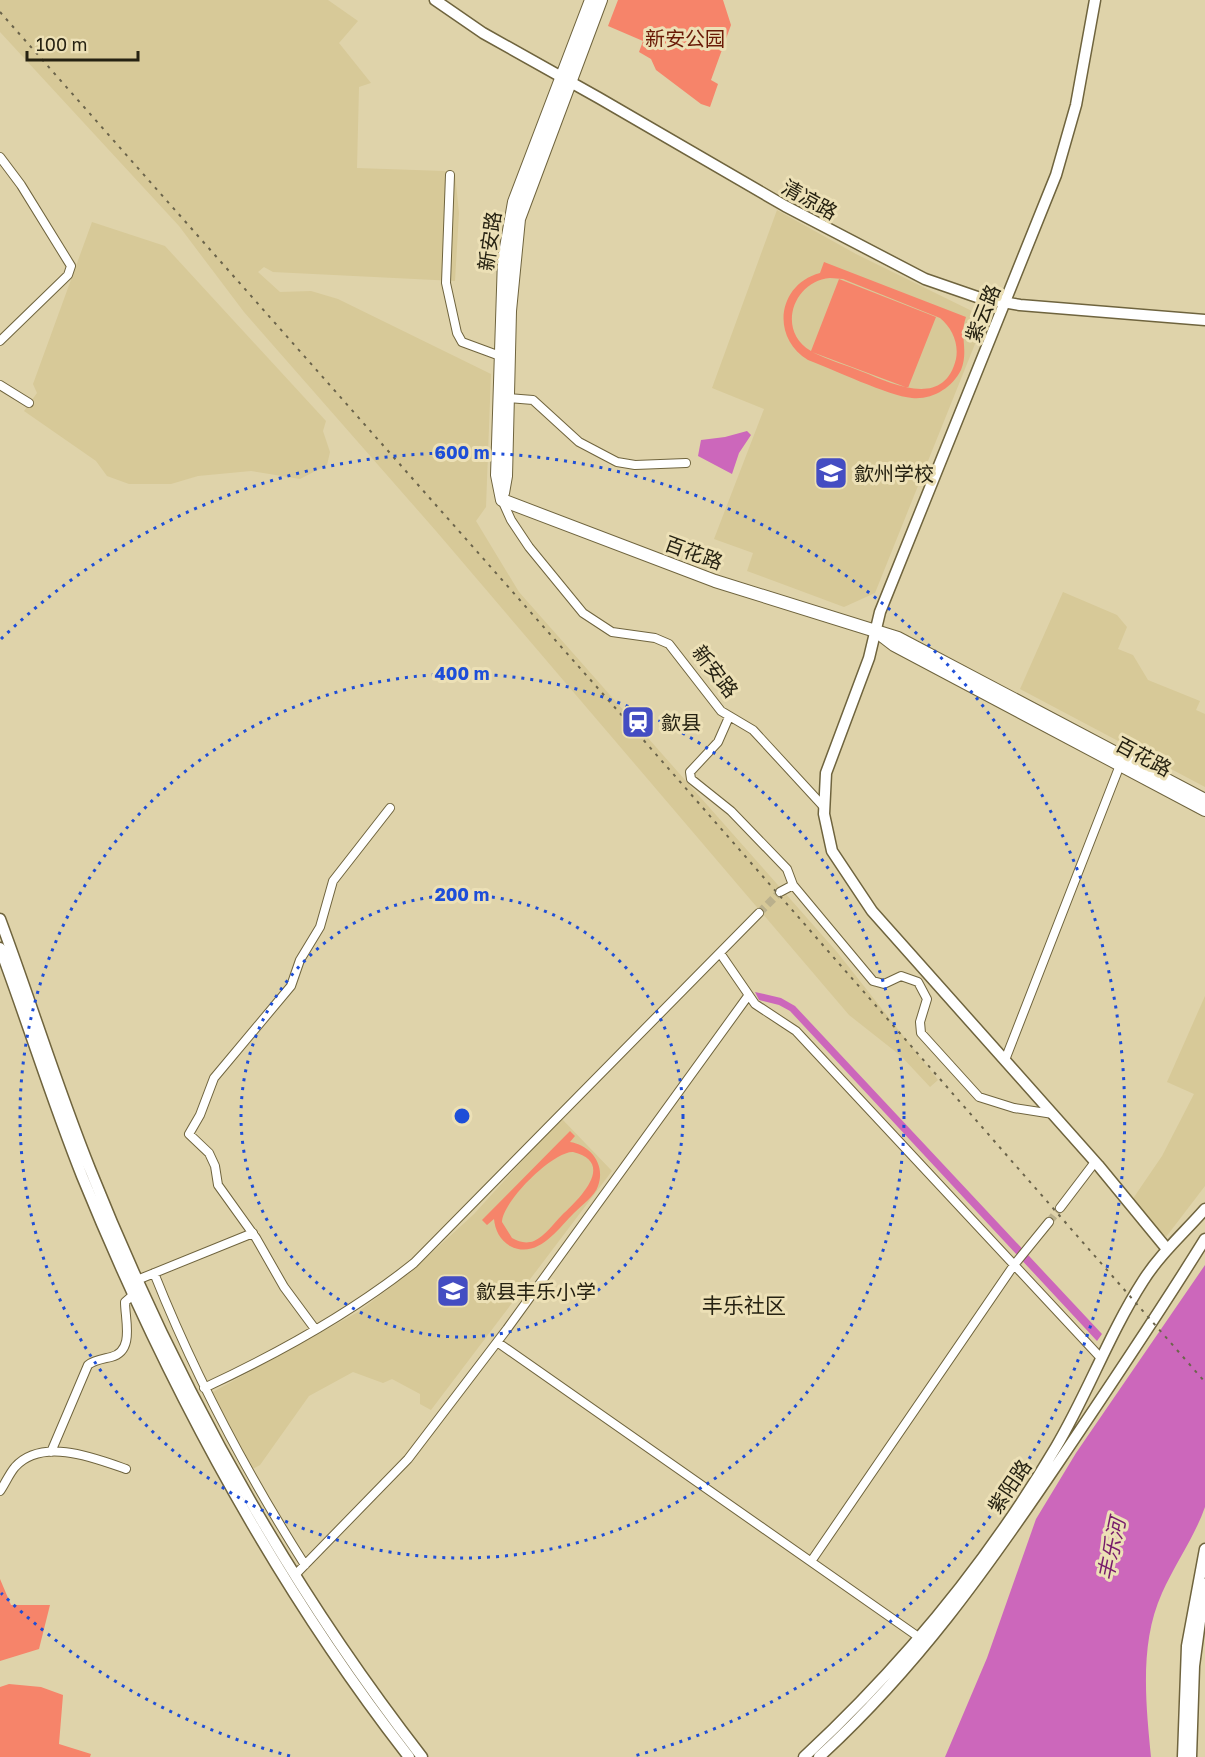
<svg xmlns="http://www.w3.org/2000/svg" width="1205" height="1757" font-family="'Golos Text','Noto Sans SC',sans-serif">
<rect width="100%" height="100%" fill="#dfd3aa"/>
<path fill="#d7c998" d="M0,0H328L358,21L339,43L371,83L359,87L357,168L444,171L455,174L459,213L455,281L273,272L264,267L258,272L280,292L311,291L338,299L491,374L486,507L476,521L519,592L837,952L938,1080L930,1087L901,1056L849,1015L436,531L244,312L179,226L0,32Z
M777,210L856,254L978,314L981,322V329L875,593L844,607L747,571L753,553L714,539L764,409L712,388Z
M92,222L165,246L326,421L323,431L330,452L327,465L300,479L251,471L198,476L171,484H129L107,476L96,461L24,411L37,393L33,384Z
M1063,592L1117,615L1127,627L1118,649L1133,655L1148,680L1200,701L1196,710L1205,714V787L1020,689Z
M1205,996V1186L1166,1237L1132,1200L1162,1156L1194,1094L1167,1082Z
M561,1118L612,1171L431,1410L420,1404V1394L392,1379L383,1383L353,1372L309,1396L260,1465L251,1470L211,1393L358,1312L413,1270L474,1214Z"/>
<path fill="#f6846a" fill-rule="evenodd" d="M618,0H723L731,25L711,80L718,84L710,107L701,104L656,70L651,59L639,52L643,41L608,26Z
M824,262L966,317C959,336 969,350 961,370C952,388 932,400 912,398C888,396 833,369 808,360C770,337 778,284 820,273ZM830,278L843,279L940,318C952,328 959,343 956,359C944,409 893,384 863,372C846,365 828,360 812,352L908,388L936,317L839,279L811,351C776,331 793,281 830,278Z
M570,1131L575,1136L570,1142C590,1145 606,1164 598,1186C595,1196 582,1205 574,1213C557,1230 537,1260 510,1246C500,1240 495,1230 494,1219L487,1225L482,1220ZM573,1152C617,1163 578,1200 562,1215C554,1223 545,1236 534,1241C526,1244 519,1242 512,1238L502,1222C502,1202 553,1151 573,1152Z
M0,1579L11,1605H50L39,1649L0,1661Z
M9,1684L41,1687L63,1695L59,1744L91,1754L90,1757H0V1687Z"/>
<path fill="#cc67bb" d="M747,431L751,435L739,453L732,474L698,456L701,440L725,437Z
M755,992L781,998L795,1006L1102,1334L1097,1341L790,1011L779,1005L759,1000Z
M1205,1265V1507C1194,1538 1175,1564 1162,1593C1139,1644 1146,1704 1151,1757H945L987,1658L1036,1519L1076,1453Z"/>
<g fill="none" stroke-linecap="round" stroke-linejoin="round">
<path stroke="#bab08c" stroke-width="8" stroke-dasharray="8 4" stroke-linecap="butt" d="M759,913L780,892
M1049,1222L1060,1208"/>
<defs>
<path id="street" d="M0,157L21,185L71,266L68,275L0,341
M450,175L446,283L457,333L462,342L500,356
M0,385L29,403
M508,398L533,400L579,442L617,462L635,465L686,463
M502,500L511,520L529,547L583,613L612,632L655,638L669,644L721,711L753,730L823,806
M729,717L718,742L690,772L691,779L731,811L787,869L793,885L873,981L884,984L901,976L918,982L927,999L920,1022L921,1033L979,1097L1014,1108L1053,1114
M780,892L793,885
M720,953L755,1004L796,1031L1100,1357
M1005,1060L1120,765
M1060,1208L1095,1162
M154,1273C195,1376 246,1472 305,1565
M137,1280L253,1233
M315,1329L284,1287L256,1238L218,1185L215,1166L209,1153L189,1134L200,1115L214,1078L291,986L300,960L320,927L333,881L390,808
M497,1342L920,1638
M204,1388C277,1354 350,1314 414,1263L759,913
M51,1452L88,1365C94,1360 103,1359 111,1357C135,1351 125,1320 125,1302L133,1295
M0,1491C5,1484 9,1474 15,1467C42,1437 95,1458 126,1469
M812,1560L1014,1265L1049,1222
M295,1575L408,1459L507,1329L748,996"/>
<path id="secondary" d="M435,0L483,33L599,98L785,206L925,279L980,298L1020,305L1205,320
M1095,0L1076,105L1056,175L880,612L869,658L826,773L824,814L832,851L872,911L1098,1165L1167,1249
M0,919C31,1002 57,1087 90,1169C174,1379 283,1578 422,1757
M0,948C28,1023 52,1101 82,1176C166,1382 272,1581 409,1757
M804,1757C902,1666 988,1562 1056,1447C1088,1393 1109,1334 1143,1281C1160,1254 1184,1233 1205,1209
M819,1757C916,1668 985,1571 1058,1463C1108,1389 1158,1315 1205,1239
M1183,1757L1187,1646L1205,1549
M1191,1757L1194,1666L1205,1584"/>
<path id="primary" d="M503,493L506,476L510,311L519,219L601,0
M502,500L715,581L898,638L1205,800
M502,500L497,475L504,259L514,202L591,0
M881,635L894,645L1205,810"/>
</defs>
<use href="#street" stroke="#6f643e" stroke-width="10"/>
<use href="#secondary" stroke="#6f643e" stroke-width="13"/>
<use href="#primary" stroke="#6f643e" stroke-width="14"/>
<use href="#street" stroke="#fff" stroke-width="8"/>
<use href="#secondary" stroke="#fff" stroke-width="10"/>
<use href="#primary" stroke="#fff" stroke-width="12"/>
<path stroke="#6b644b" stroke-width="2" stroke-dasharray="3 6" stroke-linecap="butt" d="M0,12L633,728L1205,1382"/>
</g>
<g fill="none" stroke="#1d4ed8" stroke-width="3" stroke-dasharray="3 6">
<circle cx="462" cy="1116" r="221"/>
<circle cx="462" cy="1116" r="442"/>
<path d="M290 1756A663 663 0 0 1 1 1593M1 639A663 663 0 1 1 634 1756"/>
</g>
<defs>
<symbol id="school-square" viewBox="-11 -11 22 22"><rect x="-9" y="-9" width="18" height="18" rx="4" fill="#444dc2" stroke="#ece0b6"/><path d="M0-5L7-2L0 1L-7-2ZM-4 1L0 2.5L4 1V4Q0 6-4 4Z" fill="#fff"/></symbol>
<symbol id="station-square" viewBox="-11 -11 22 22"><rect x="-9" y="-9" width="18" height="18" rx="4" fill="#444dc2" stroke="#ece0b6"/><path d="M-3-6H3Q5-6 5-4V2Q5 4 3 4L4.5 6H3L1.5 4h-3L-3 6H-4.5L-3 4Q-5 4-5 2V-4Q-5-6-3-6ZM-3.5-4v3h7v-3ZM-3.5 1v1.5H-2V1ZM2 1v1.5H3.5V1Z" fill="#fff"/></symbol>
</defs>
<g fill-rule="evenodd">
<use href="#school-square" x="812" y="454" width="38" height="38"/>
<use href="#station-square" x="619" y="703" width="38" height="38"/>
<use href="#school-square" x="434" y="1272" width="38" height="38"/>
</g>
<g text-anchor="middle" dominant-baseline="central" stroke-width="6" stroke-linejoin="round" paint-order="stroke">
<g font-size="20" fill="#6a1a07" stroke="#ece0b6">
<text x="685" y="38">新安公园</text>
</g>
<g font-size="20" fill="#262212" stroke="#ece0b6">
<text transform="translate(810 199) rotate(29)">清凉路</text>
<text transform="translate(489 241) rotate(-82)">新安路</text>
<text transform="translate(982 313) rotate(-68)">紫云路</text>
<text transform="translate(694 552) rotate(20)">百花路</text>
<text transform="translate(716 671) rotate(52)">新安路</text>
<text transform="translate(1144 756) rotate(28)">百花路</text>
<text transform="translate(1009 1486) rotate(-56)">紫阳路</text>
</g>
<g font-size="20" fill="#262212" stroke="#ece0b6" text-anchor="start">
<text x="854" y="473">歙州学校</text>
<text x="661" y="722">歙县</text>
<text x="476" y="1291">歙县丰乐小学</text>
</g>
<g font-size="21" fill="#262212" stroke="#ece0b6">
<text x="744" y="1305">丰乐社区</text>
</g>
<g font-size="21" font-style="italic" fill="#771b6b" stroke="#ece0b6">
<text transform="translate(1111 1549) rotate(-78)">丰乐河</text>
</g>
</g>
<circle cx="462" cy="1116" r="9" fill="#1d4ed8" stroke="#ece0b6" stroke-width="3"/>
<g font-size="18" text-anchor="middle" font-weight="bold" fill="#1d4ed8" stroke="#ece0b6" stroke-width="6" stroke-linejoin="round" paint-order="stroke">
<text x="462" y="459">600 m</text>
<text x="462" y="680">400 m</text>
<text x="462" y="901">200 m</text>
</g>
<path d="M27 51v9h111v-9" fill="none" stroke="#262212" stroke-width="3"/>
<text x="36" y="51" font-size="18" fill="#262212" stroke="#ece0b6" stroke-width="4.5" paint-order="stroke">100 m</text>
</svg>
